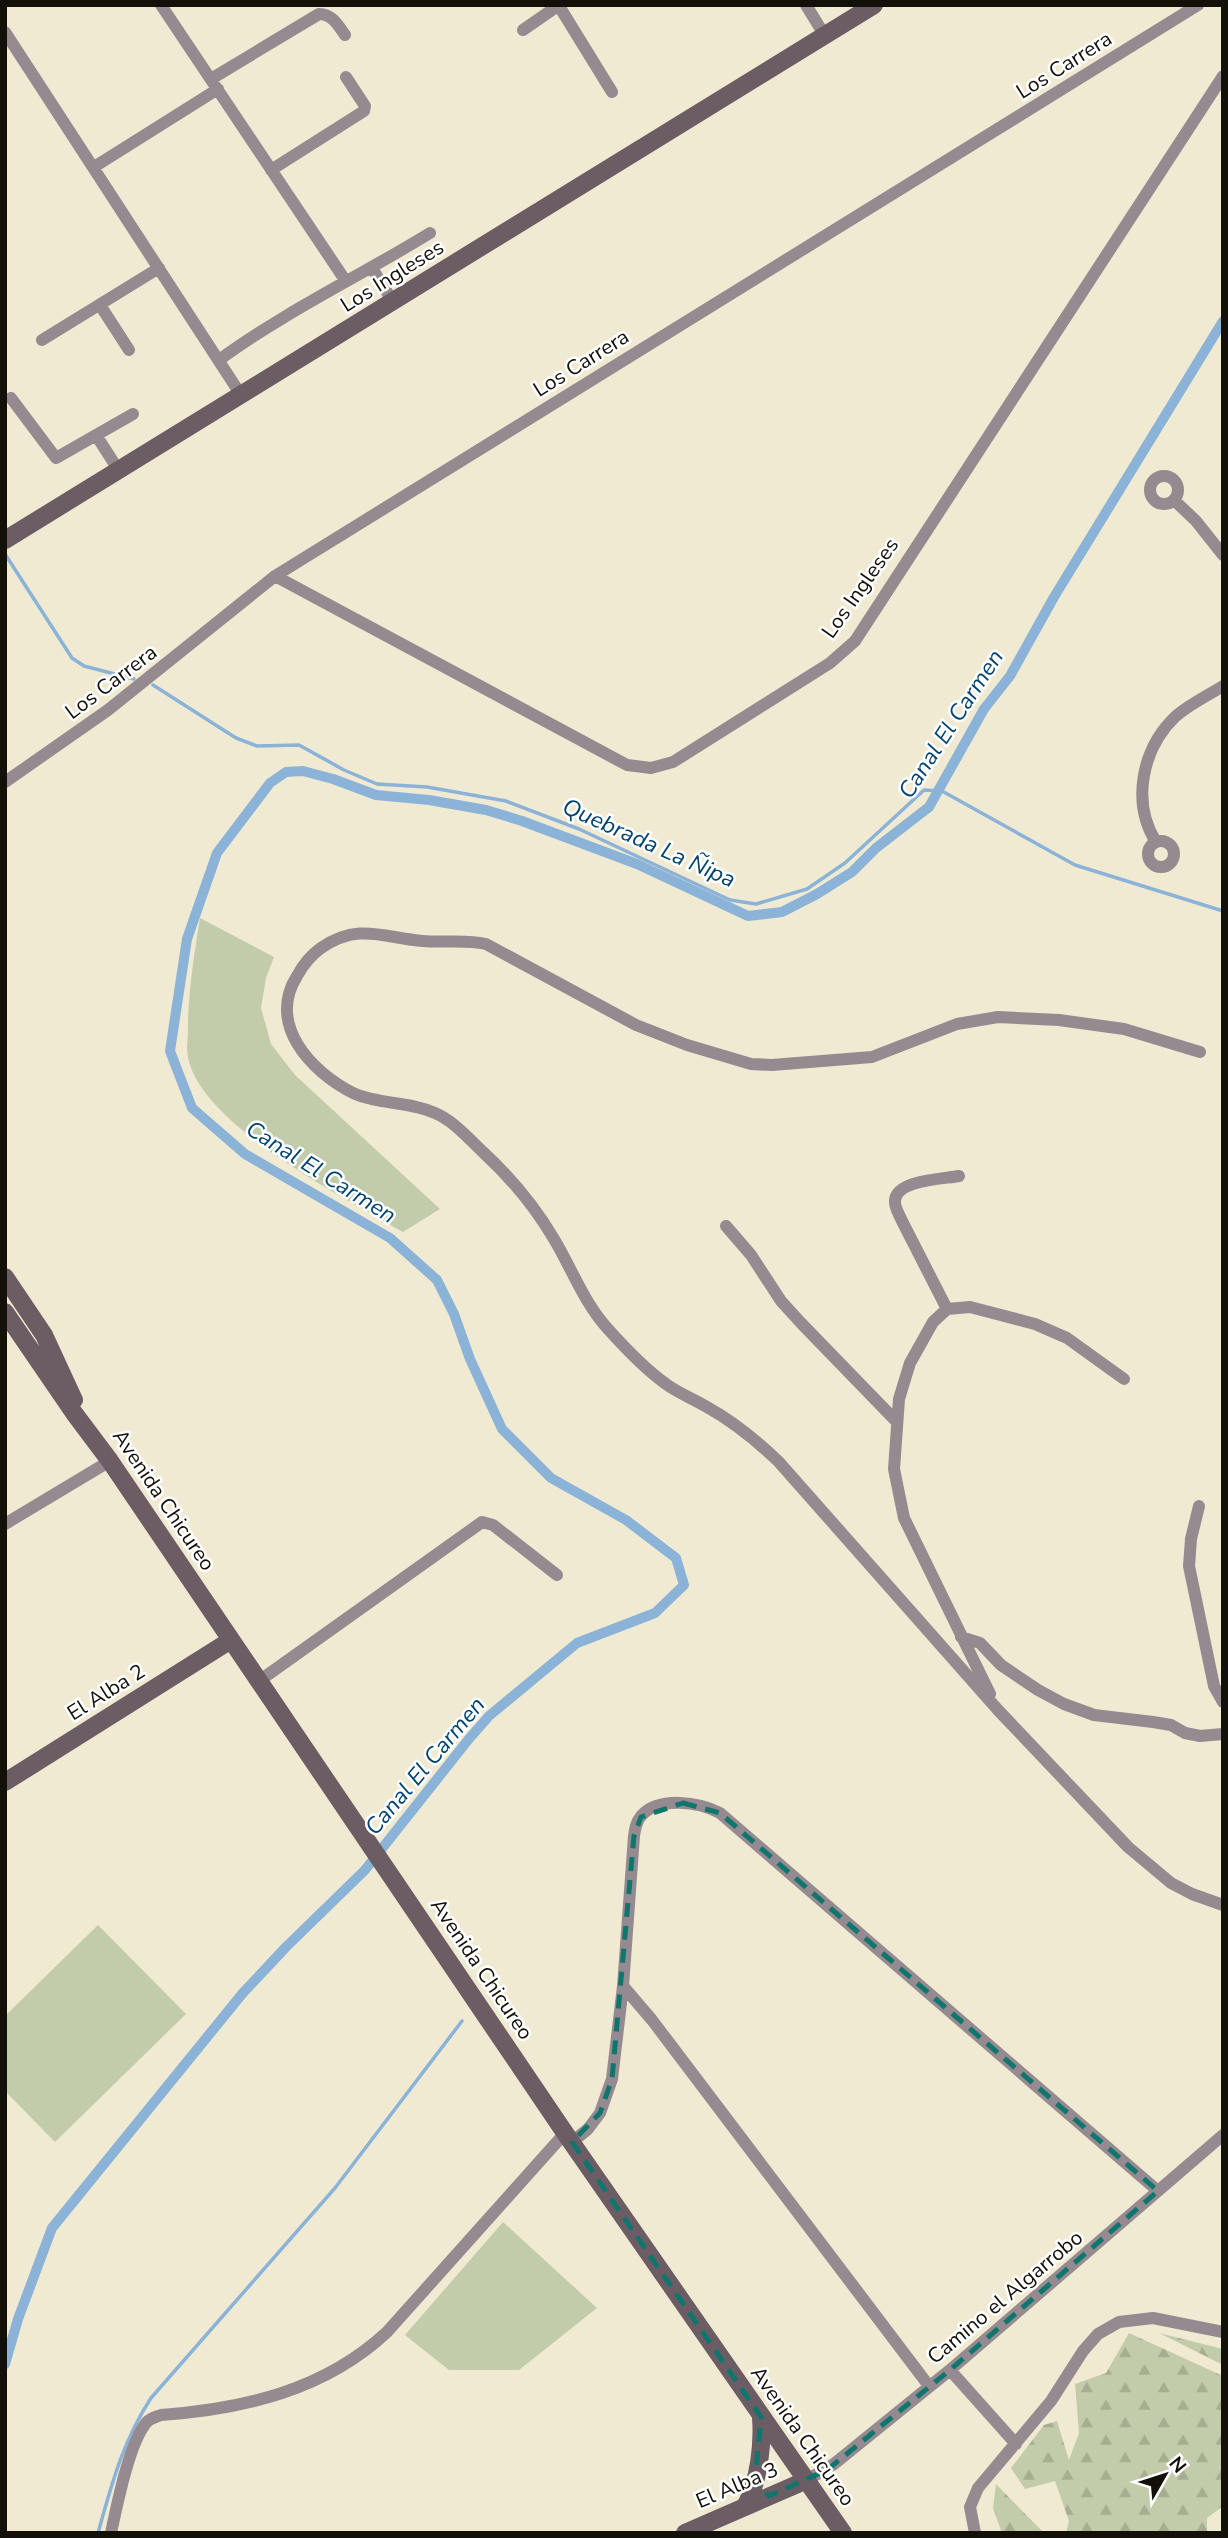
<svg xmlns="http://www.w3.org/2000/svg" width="1228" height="2538" font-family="'Nunito Sans',sans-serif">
<defs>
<pattern id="forest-firs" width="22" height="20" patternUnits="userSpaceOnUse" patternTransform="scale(1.75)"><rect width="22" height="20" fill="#c2ccab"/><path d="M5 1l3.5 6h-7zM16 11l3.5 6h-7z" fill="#a6ae92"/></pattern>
</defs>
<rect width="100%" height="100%" fill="#f0ead3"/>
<path fill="#c2ccab" d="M200,918L274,957L266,978L261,1008L271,1044L295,1075L440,1209L403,1232C346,1198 200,1125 188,1057C186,1049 188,1039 188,1030C188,993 194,955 200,918Z
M98,1925L186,2014L55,2142L5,2091V2016Z
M503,2222L597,2308L519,2370H449L405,2335Z"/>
<path fill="url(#forest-firs)" d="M1129,2333L1223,2376V2506L1207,2518V2533H1066L1069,2521L1055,2481L1025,2489L1011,2468L1044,2425L1057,2421L1069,2460L1079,2433L1075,2384L1106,2373Z
M1159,2333L1223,2349V2365Z
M996,2484L1044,2533H1002L993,2508Z"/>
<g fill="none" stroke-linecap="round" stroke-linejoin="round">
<path stroke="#8bb3d8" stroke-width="3.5" d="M5,554L72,658L84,666L134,679
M153,685L236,738L257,746L299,745L344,770L377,784L427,787L506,801L579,829L730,900L756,904L807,889L845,863L924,790L942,791L1075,865L1223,911
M98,2533C112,2483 123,2441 151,2398L335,2188L462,2021"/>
<path stroke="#8bb3d8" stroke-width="10" d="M5,2364L18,2319L52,2228L242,1994L286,1947L365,1870L468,1740L489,1716L577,1643L655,1613L684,1585L676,1558L626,1520L551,1478L502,1429L470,1359L454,1314L437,1280L390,1238L245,1154L192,1108L170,1051L187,939L217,853L270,783L286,772L303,771L333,779L376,795L429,800L486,810L522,821L637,864L748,916L782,912L817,894L852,872L876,848L929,807L984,709L1010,676L1054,597L1223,321"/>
<path stroke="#958a8f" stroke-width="12" d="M161,5L345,280
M806,5L825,36
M559,6L612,92
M523,30L559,5
M5,32L241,395
M211,79L319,14C332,14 338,25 345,35
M94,167L218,89
M271,170L364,111L365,106L346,77
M372,268L393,302
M100,305L129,350
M42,340L159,268
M219,360C286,311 360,276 430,233
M11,398L56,458L133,414
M96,435L119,471
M1150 490a14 14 0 1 1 28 0a14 14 0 1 1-28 0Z
M1174,500L1196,521L1223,555
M275,576L627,765L651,768L673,762L830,663L855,641L1223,76
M5,782L108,710L275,576L1198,5
M1148 854a13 13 0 1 1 26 0a13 13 0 1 1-26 0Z
M1156,842C1131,802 1142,748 1176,716C1190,704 1207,696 1223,686
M1200,1052L1124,1029L1059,1020L998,1017L957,1024L872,1057L772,1065L751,1064L687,1045L636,1025L486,944C464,939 445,943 423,941C384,938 359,922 321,948C311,955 303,965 297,976C267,1024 310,1071 353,1093C379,1105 409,1101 435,1113C454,1121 469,1139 484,1153C511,1178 535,1207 554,1239C572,1269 584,1303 608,1329C625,1348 645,1369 666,1384C678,1393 694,1399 707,1407C734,1422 756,1440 778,1461L998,1710L1128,1847L1171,1883L1192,1894L1223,1905
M726,1226L751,1255L781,1301L801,1323L897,1422
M947,1309L902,1221C899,1214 894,1207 895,1200C897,1180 943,1179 959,1176
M1199,1506L1191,1539L1189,1566L1214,1686L1223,1702
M5,1524L110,1461
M961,1637L980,1643L1001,1665L1038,1690L1064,1704L1094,1715L1153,1722L1171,1725L1185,1733L1200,1736L1223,1734
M259,1681L482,1522L493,1525L557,1575
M990,1694L904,1518L894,1469L899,1399L910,1363L933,1322L947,1309L970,1307L1035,1324L1067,1338L1124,1379
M623,1986L652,2020L929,2386
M572,2142L588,2129L600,2113L612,2079L623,1986L634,1836C635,1829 636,1822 641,1816C659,1796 699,1802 720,1813L1158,2191
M950,2370L1016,2444
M807,2480L834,2464L950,2370L1223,2135
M111,2533C117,2505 129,2444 146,2423C150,2418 156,2417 161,2415C244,2409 325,2390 387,2332L565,2133
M975,2533L970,2507L978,2488L1051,2401L1083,2351L1098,2334L1119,2322L1153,2318L1223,2332"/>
<path stroke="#6c5d64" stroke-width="18" d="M5,540L874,5
M5,1277L44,1335L74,1400
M5,1312L74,1413L110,1461L565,2133L843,2533
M5,1782L231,1640
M746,2505C759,2480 763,2445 761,2417
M685,2533L807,2480"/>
</g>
<path fill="none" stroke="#0f766e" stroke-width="5" stroke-dasharray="14 9" stroke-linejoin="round" d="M683,1803L720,1813L1158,2191L950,2370L827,2470L769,2496L755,2481L761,2417L572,2142L600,2113L612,2079L634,1836L641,1817Z"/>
<g text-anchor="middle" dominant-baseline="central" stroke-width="5" stroke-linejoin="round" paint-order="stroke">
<g font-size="21" fill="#121008" stroke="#fff">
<text transform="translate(1064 65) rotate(-32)">Los Carrera</text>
<text transform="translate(392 276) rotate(-32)">Los Ingleses</text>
<text transform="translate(581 363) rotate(-32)">Los Carrera</text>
<text transform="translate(860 588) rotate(-55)">Los Ingleses</text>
<text transform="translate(111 682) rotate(-37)">Los Carrera</text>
<text transform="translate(164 1500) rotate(56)">Avenida Chicureo</text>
<text transform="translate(106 1692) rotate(-32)">El Alba 2</text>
<text transform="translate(482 1969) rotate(56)">Avenida Chicureo</text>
<text transform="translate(1005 2297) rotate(-40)">Camino el Algarrobo</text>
<text transform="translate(803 2436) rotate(55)">Avenida Chicureo</text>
<text transform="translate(737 2485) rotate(-23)">El Alba 3</text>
</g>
<g font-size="23" font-style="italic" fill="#004371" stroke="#fff">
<text transform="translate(951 724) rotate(-57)">Canal El Carmen</text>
<text transform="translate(649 843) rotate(24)">Quebrada La Ñipa</text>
<text transform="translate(321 1172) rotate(32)">Canal El Carmen</text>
<text transform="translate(425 1766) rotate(-50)">Canal El Carmen</text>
</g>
</g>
<rect width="1228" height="2538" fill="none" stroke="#121008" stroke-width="14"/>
<g transform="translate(1165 2475) rotate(51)" stroke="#ffffff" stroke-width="5" paint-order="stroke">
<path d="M0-5L12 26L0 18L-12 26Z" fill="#121008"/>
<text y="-10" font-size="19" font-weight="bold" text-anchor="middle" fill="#121008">N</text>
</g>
</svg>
